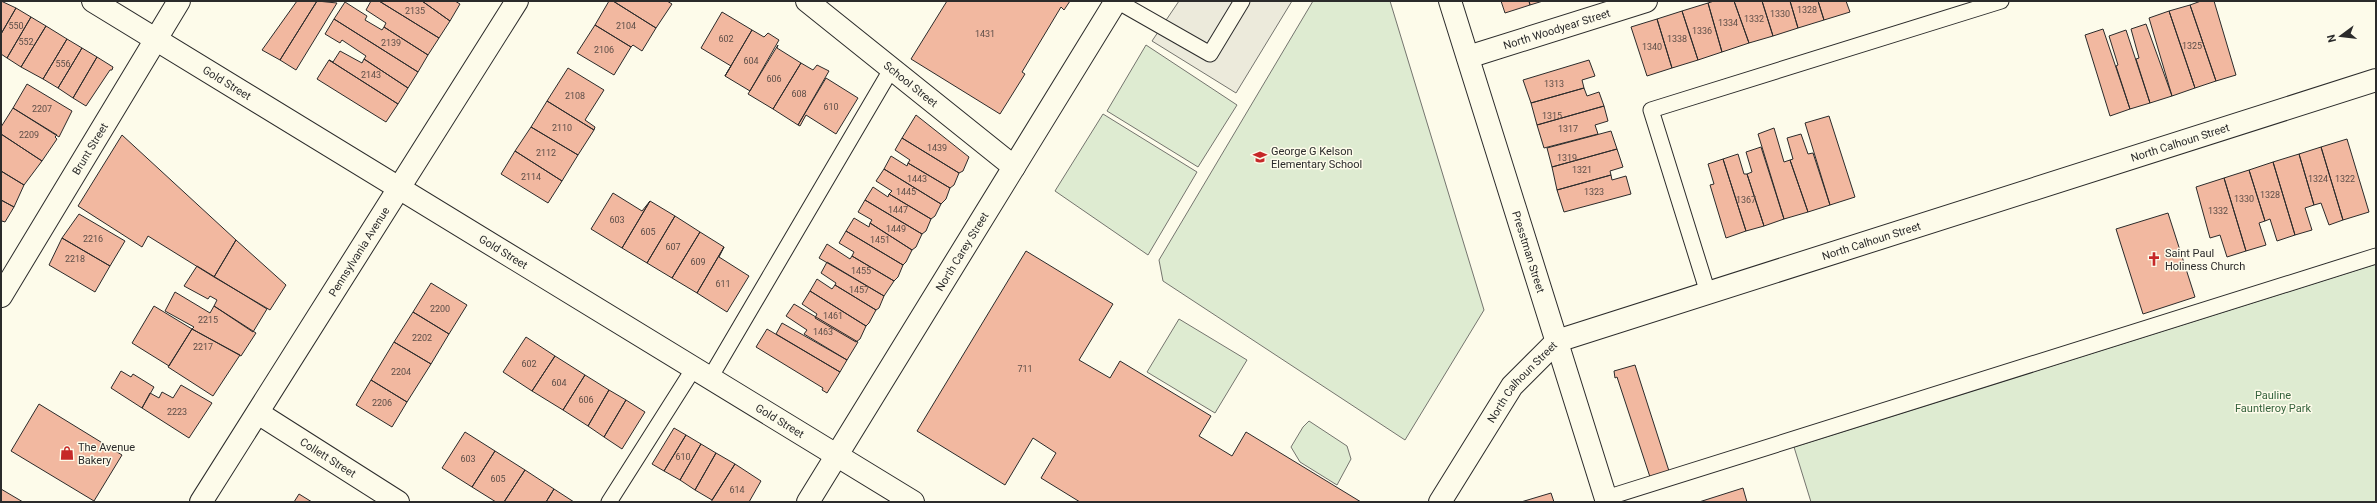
<svg xmlns="http://www.w3.org/2000/svg" width="2377" height="503" font-family="Roboto,sans-serif">
<rect width="100%" height="100%" fill="#fdfbea"/>
<path fill="#deebd1" stroke="#74746e" d="M1313,1H1390L1484,310L1405,440L1163,281L1159,260Z
M1146,45L1237,105L1198,167L1107,111Z
M1103,114L1197,172L1148,255L1055,191Z
M2376,264V502H1811L1794,447Z
M1179,319L1247,360L1215,413L1147,372Z
M1309,421L1347,446L1351,459L1337,485L1300,462L1291,447L1303,427Z"/>
<path fill="#eceadb" stroke="#74746e" d="M1179,1H1292L1236,93L1152,41Z"/>
<path fill="#f2b8a0" stroke="#2b2b2b" d="M1,1L16,8L1,34Z
M297,1H317L280,60L262,50Z
M317,1L337,3L296,70L280,60Z
M371,1H379L439,38L428,55L384,27L386,23L366,10Z
M379,1H422L450,21L439,38Z
M422,1H455L460,4L450,21Z
M609,1H613L656,28L642,51L633,45L631,47L595,25Z
M613,1H667L672,4L656,28Z
M947,1H1070L1064,10L1061,7L1022,72L1025,74L1000,114L911,59Z
M1501,1H1529L1530,5L1505,13Z
M1529,1H1543L1530,5Z
M1714,1H1734L1749,43L1722,52L1708,3Z
M1734,1H1762L1773,36L1749,43Z
M1762,1H1790L1798,28L1773,36Z
M1790,1H1818L1824,20L1798,28Z
M1818,1H1846L1850,12L1824,20Z
M2201,1H2214L2236,75L2216,81L2190,5Z
M345,2L367,16L365,20L382,30L384,27L428,55L418,72L334,19Z
M1708,3L1722,52L1698,60L1682,11Z
M2190,5L2216,81L2195,88L2169,11Z
M16,8L31,17L7,58L1,54V34Z
M1682,11L1698,60L1672,68L1657,19Z
M2169,11L2195,88L2172,96L2149,18Z
M722,12L752,30L725,76L731,66L701,48Z
M31,17L46,26L21,67L7,58Z
M334,19L418,72L408,88L364,59L366,56L342,40L340,43L325,34Z
M1657,19L1672,68L1647,76L1631,27Z
M2146,24L2172,96L2150,103L2136,59L2139,58L2131,29Z
M595,25L631,47L614,75L577,53Z
M46,26L67,39L43,79L21,67Z
M2103,29L2130,109L2110,116L2085,35Z
M752,30L764,37L768,33L779,40L750,91L725,76Z
M2126,30L2150,103L2130,109L2116,66L2118,65L2109,36Z
M67,39L82,48L58,88L43,79Z
M778,45L777,48L801,63L773,109L748,94Z
M82,48L97,57L73,98L58,88Z
M340,51L362,63L364,59L408,88L398,104L329,60L333,62Z
M97,57L113,67L112,70H110L86,106L73,98Z
M329,60L398,104L386,122L317,79Z
M1589,60L1595,76L1582,80L1584,88L1531,103L1523,80Z
M801,63L813,70L817,65L829,71L798,125L773,109Z
M568,68L604,90L585,120L595,127L594,130L547,101Z
M826,78L858,98L836,134L806,115L800,126L798,125Z
M27,84L72,111L59,137L13,108Z
M1584,88L1587,96L1599,92L1604,106L1537,125L1531,103Z
M547,101L594,130L578,155L531,127Z
M1604,106L1608,121L1595,125L1598,134L1544,148L1537,125Z
M13,108L57,135L55,137L57,139L42,161L1,134V127Z
M916,115L969,157L963,171L959,173L902,138Z
M1829,116L1855,197L1830,205L1805,123Z
M531,127L578,155L562,181L515,151Z
M1774,128L1784,162L1790,160L1808,212L1784,219L1758,134Z
M1611,131L1617,149L1552,167L1547,148Z
M1,134L42,161L24,185L1,171Z
M1801,134L1808,154L1813,153L1830,205L1808,212L1790,160L1793,159L1787,138Z
M122,135L236,240L214,277L148,236L142,247L78,206Z
M902,138L959,173L954,185L950,188L908,163L910,160L895,150Z
M2347,139L2369,212L2343,220L2321,147Z
M1761,147L1784,219L1764,226L1747,174L1752,172L1746,152Z
M2321,147L2343,220L2329,225L2321,203L2314,205L2299,154Z
M1617,149L1623,167L1610,171L1611,175L1557,190L1552,167Z
M515,151L562,181L548,203L501,174Z
M1738,154L1744,174H1747L1764,226L1746,231L1723,159Z
M2299,154L2314,205L2305,208L2312,230L2295,235L2273,162Z
M891,156L907,166L908,163L950,188L946,199L941,204L884,169Z
M1723,159L1746,231L1726,238L1710,185L1714,184L1708,164Z
M2273,162L2295,235L2277,241L2270,219L2265,221L2249,170Z
M884,169L941,204L935,216L931,219L889,194L892,191L876,181Z
M2249,170L2265,221L2259,223L2266,245L2246,251L2224,178Z
M1,171L24,185L14,207L1,200Z
M1611,175L1612,180L1626,176L1631,194L1564,212L1557,190Z
M2224,178L2246,251L2227,257L2220,235L2210,238L2196,187Z
M873,187L888,197L889,194L931,219L926,231L922,234L865,200Z
M613,193L642,211L650,201L622,248L591,229Z
M1,200L14,207L5,222L2,221L1,223Z
M865,200L922,234L916,247L912,250L870,223L872,220L858,212Z
M650,201L675,216L647,263L622,248Z
M2168,213L2195,297L2143,314L2116,229Z
M79,214L125,241L110,266L62,238Z
M675,216L700,232L672,278L647,263Z
M854,218L869,227L870,223L912,250L906,262L903,265L846,231Z
M846,231L903,265L898,277L894,281L852,256L854,252L839,243Z
M700,232L724,247L697,293L672,278Z
M62,238L110,266L95,292L49,265Z
M236,240L286,285L270,310L214,277Z
M827,244L850,259L852,256L894,281L884,296L819,258Z
M724,247L719,257L749,276L727,312L697,293Z
M1026,251L1113,304L1079,360L1110,378L1120,361L1211,416L1199,436L1232,456L1246,432L1361,502H1080L1041,478L1056,453L1033,438L1005,485L917,431Z
M827,262L884,296L879,308L876,310L835,285L836,283L821,273Z
M197,266L267,309L253,332L214,306L217,300L210,296L208,299L184,286Z
M817,279L832,289L835,285L876,310L869,323L866,326L810,291Z
M431,283L467,305L449,334L413,312Z
M810,291L866,326L860,339L856,342L815,318L817,314L802,304Z
M175,292L210,313L214,306L256,333L241,356L192,329L194,327L165,311Z
M794,304L858,342L847,360L804,334L807,330L786,316Z
M154,306L192,329L169,366L132,343Z
M413,312L449,334L431,364L394,342Z
M782,323L847,360L840,372L776,334Z
M192,329L240,355L213,396L168,367Z
M767,329L840,372L827,393L822,390L823,388L756,347Z
M526,337L555,356L532,391L503,372Z
M394,342L431,364L407,402L371,380Z
M555,356L585,375L563,410L532,391Z
M1635,365L1669,471L1650,477L1617,377L1615,378L1614,371Z
M121,371L131,377L133,374L154,387L142,408L111,388Z
M585,375L609,390L588,426L563,410Z
M371,380L407,402L392,427L356,405Z
M181,385L212,403L189,438L142,408L150,393L159,398L162,392L173,398Z
M609,390L626,400L604,437L588,426Z
M626,400L645,412L622,449L604,437Z
M39,404L122,455L94,501L11,451Z
M674,428L686,435L664,471L652,464Z
M465,432L495,451L472,487L442,468Z
M686,435L701,444L680,480L664,471Z
M701,444L716,453L695,490L680,480Z
M495,451L525,470L504,502H496L472,487Z
M716,453L735,464L712,500L695,490Z
M735,464L761,481L749,502H711Z
M525,470L554,489L546,502H504Z
M1743,488L1747,502H1699Z
M1,489L23,502H1Z
M554,489L574,502H546Z
M1551,493L1554,502H1521Z
M299,494L312,502H294Z"/>
<g fill="none" stroke-linecap="round" stroke-linejoin="round">
<defs>
<path id="service" d="M1117,1L1210,54L1242,1
M1708,293L1651,110L2001,1
M710,378L892,68
M1606,498L2376,256
M609,502L694,368"/>
<g id="minor">
<path id="s1" d="M807,1L1014,167"/>
<path id="s2" d="M1468,57L1646,1"/>
<path id="s3" d="M1,296L179,1"/>
<path id="s4" d="M258,413L398,502"/>
</g>
<g id="tertiary">
<path id="s5" d="M93,1L913,502"/>
<path id="s6" d="M1450,1L1607,502"/>
<path id="s7" d="M808,502L1116,1"/>
<path id="s8" d="M1440,502L1512,386L1557,341L2376,80"/>
</g>
<g id="primary">
<path id="s9" d="M201,502L517,1"/>
</g>
</defs>
<use href="#service" stroke="#2b2b2b" stroke-width="17"/>
<use href="#minor" stroke="#2b2b2b" stroke-width="24"/>
<use href="#tertiary" stroke="#2b2b2b" stroke-width="24"/>
<use href="#primary" stroke="#2b2b2b" stroke-width="24"/>
<use href="#service" stroke="#fdfbea" stroke-width="15"/>
<use href="#minor" stroke="#fdfbea" stroke-width="22"/>
<use href="#tertiary" stroke="#fdfbea" stroke-width="22"/>
<use href="#primary" stroke="#fdfbea" stroke-width="22"/>
</g>
<defs>
<symbol id="school-bare" viewBox="-9 -9 18 18"><path d="M0-5L7-2L0 1L-7-2ZM-4 1L0 2.5L4 1V4Q0 6-4 4Z" fill="#c62828" stroke="#fdfbea" stroke-width="2.5" paint-order="stroke"/></symbol>
<symbol id="church-bare" viewBox="-9 -9 18 18"><path d="M-1.2-6h2.4v3.5h3.3v2.4h-3.3V6h-2.4V-.1h-3.3v-2.4h3.3Z" fill="#c62828" stroke="#fdfbea" stroke-width="2.5" paint-order="stroke"/></symbol>
<symbol id="shop-bare" viewBox="-9 -9 18 18"><path d="M-5-2.5h2.3a2.7 3.5 0 0 1 5.4 0H5L5.5 6h-11ZM-1.5-2.5h3a1.5 2.3 0 0 0-3 0Z" fill="#c62828" stroke="#fdfbea" stroke-width="2.5" paint-order="stroke"/></symbol>
</defs>
<g fill-rule="evenodd">
<use href="#school-bare" x="1250" y="147" width="20" height="20"/>
<use href="#church-bare" x="2144" y="249" width="20" height="20"/>
<use href="#shop-bare" x="57" y="443" width="20" height="20"/>
</g>
<g text-anchor="middle" dominant-baseline="central" stroke-width="3" stroke-linejoin="round" paint-order="stroke">
<g font-size="9" fill="#5d4e48">
<text x="1807" y="10">1328</text>
<text x="415" y="11">2135</text>
<text x="1780" y="14">1330</text>
<text x="1754" y="19">1332</text>
<text x="1728" y="23">1334</text>
<text x="16" y="26">550</text>
<text x="626" y="26">2104</text>
<text x="1702" y="31">1336</text>
<text x="985" y="34">1431</text>
<text x="726" y="39">602</text>
<text x="1677" y="39">1338</text>
<text x="26" y="42">552</text>
<text x="391" y="43">2139</text>
<text x="2192" y="46">1325</text>
<text x="1652" y="47">1340</text>
<text x="604" y="50">2106</text>
<text x="751" y="61">604</text>
<text x="63" y="64">556</text>
<text x="371" y="75">2143</text>
<text x="774" y="79">606</text>
<text x="1554" y="84">1313</text>
<text x="799" y="94">608</text>
<text x="575" y="96">2108</text>
<text x="831" y="107">610</text>
<text x="42" y="109">2207</text>
<text x="1552" y="116">1315</text>
<text x="562" y="128">2110</text>
<text x="1568" y="129">1317</text>
<text x="29" y="135">2209</text>
<text x="937" y="148">1439</text>
<text x="546" y="153">2112</text>
<text x="1567" y="158">1319</text>
<text x="1582" y="170">1321</text>
<text x="531" y="177">2114</text>
<text x="917" y="179">1443</text>
<text x="2318" y="179">1324</text>
<text x="2345" y="179">1322</text>
<text x="906" y="192">1445</text>
<text x="1594" y="192">1323</text>
<text x="2270" y="195">1328</text>
<text x="2244" y="199">1330</text>
<text x="1746" y="200">1367</text>
<text x="898" y="210">1447</text>
<text x="2218" y="211">1332</text>
<text x="617" y="220">603</text>
<text x="896" y="229">1449</text>
<text x="648" y="232">605</text>
<text x="93" y="239">2216</text>
<text x="880" y="240">1451</text>
<text x="673" y="247">607</text>
<text x="75" y="259">2218</text>
<text x="698" y="262">609</text>
<text x="861" y="271">1455</text>
<text x="723" y="284">611</text>
<text x="859" y="290">1457</text>
<text x="440" y="309">2200</text>
<text x="833" y="316">1461</text>
<text x="208" y="320">2215</text>
<text x="823" y="332">1463</text>
<text x="422" y="338">2202</text>
<text x="203" y="347">2217</text>
<text x="529" y="364">602</text>
<text x="1025" y="369">711</text>
<text x="401" y="372">2204</text>
<text x="559" y="383">604</text>
<text x="586" y="400">606</text>
<text x="382" y="403">2206</text>
<text x="177" y="412">2223</text>
<text x="683" y="457">610</text>
<text x="468" y="459">603</text>
<text x="498" y="479">605</text>
<text x="737" y="490">614</text>
</g>
<g font-size="11" fill="#2b2b2b" stroke="#fdfbea">
<text stroke="none"><textPath href="#s2" startOffset="93">North Woodyear Street</textPath></text>
<text stroke="none"><textPath href="#s5" startOffset="157">Gold Street</textPath></text>
<text stroke="none"><textPath href="#s1" startOffset="133">School Street</textPath></text>
<text stroke="none"><textPath href="#s8" startOffset="854">North Calhoun Street</textPath></text>
<text stroke="none"><textPath href="#s3" startOffset="172">Brunt Street</textPath></text>
<text stroke="none"><textPath href="#s8" startOffset="530">North Calhoun Street</textPath></text>
<text stroke="none"><textPath href="#s9" startOffset="296">Pennsylvania Avenue</textPath></text>
<text stroke="none"><textPath href="#s5" startOffset="481">Gold Street</textPath></text>
<text stroke="none"><textPath href="#s7" startOffset="294">North Carey Street</textPath></text>
<text stroke="none"><textPath href="#s6" startOffset="263">Presstman Street</textPath></text>
<text stroke="none"><textPath href="#s8" startOffset="146">North Calhoun Street</textPath></text>
<text stroke="none"><textPath href="#s5" startOffset="805">Gold Street</textPath></text>
<text stroke="none"><textPath href="#s4" startOffset="83">Collett Street</textPath></text>
</g>
<g font-size="11" fill="#2b2b2b" stroke="#fdfbea" text-anchor="start">
<text x="1271" y="151">George G Kelson<tspan x="1271" dy="13">Elementary School</tspan></text>
<text x="2165" y="253">Saint Paul<tspan x="2165" dy="13">Holiness Church</tspan></text>
<text x="78" y="447">The Avenue<tspan x="78" dy="13">Bakery</tspan></text>
</g>
<g font-size="11" fill="#34623c" stroke="#fdfbea">
<text x="2273" y="395">Pauline<tspan x="2273" dy="13">Fauntleroy Park</tspan></text>
</g>
</g>
<rect width="2377" height="503" fill="none" stroke="#2b2b2b" stroke-width="4"/>
<g transform="translate(2341 36) rotate(255)" stroke="#fdfbea" stroke-width="3" paint-order="stroke">
<path d="M0-3L7 15L0 10L-7 15Z" fill="#2b2b2b"/>
<text y="-6" font-size="11" font-weight="bold" text-anchor="middle" fill="#2b2b2b">N</text>
</g>
</svg>
